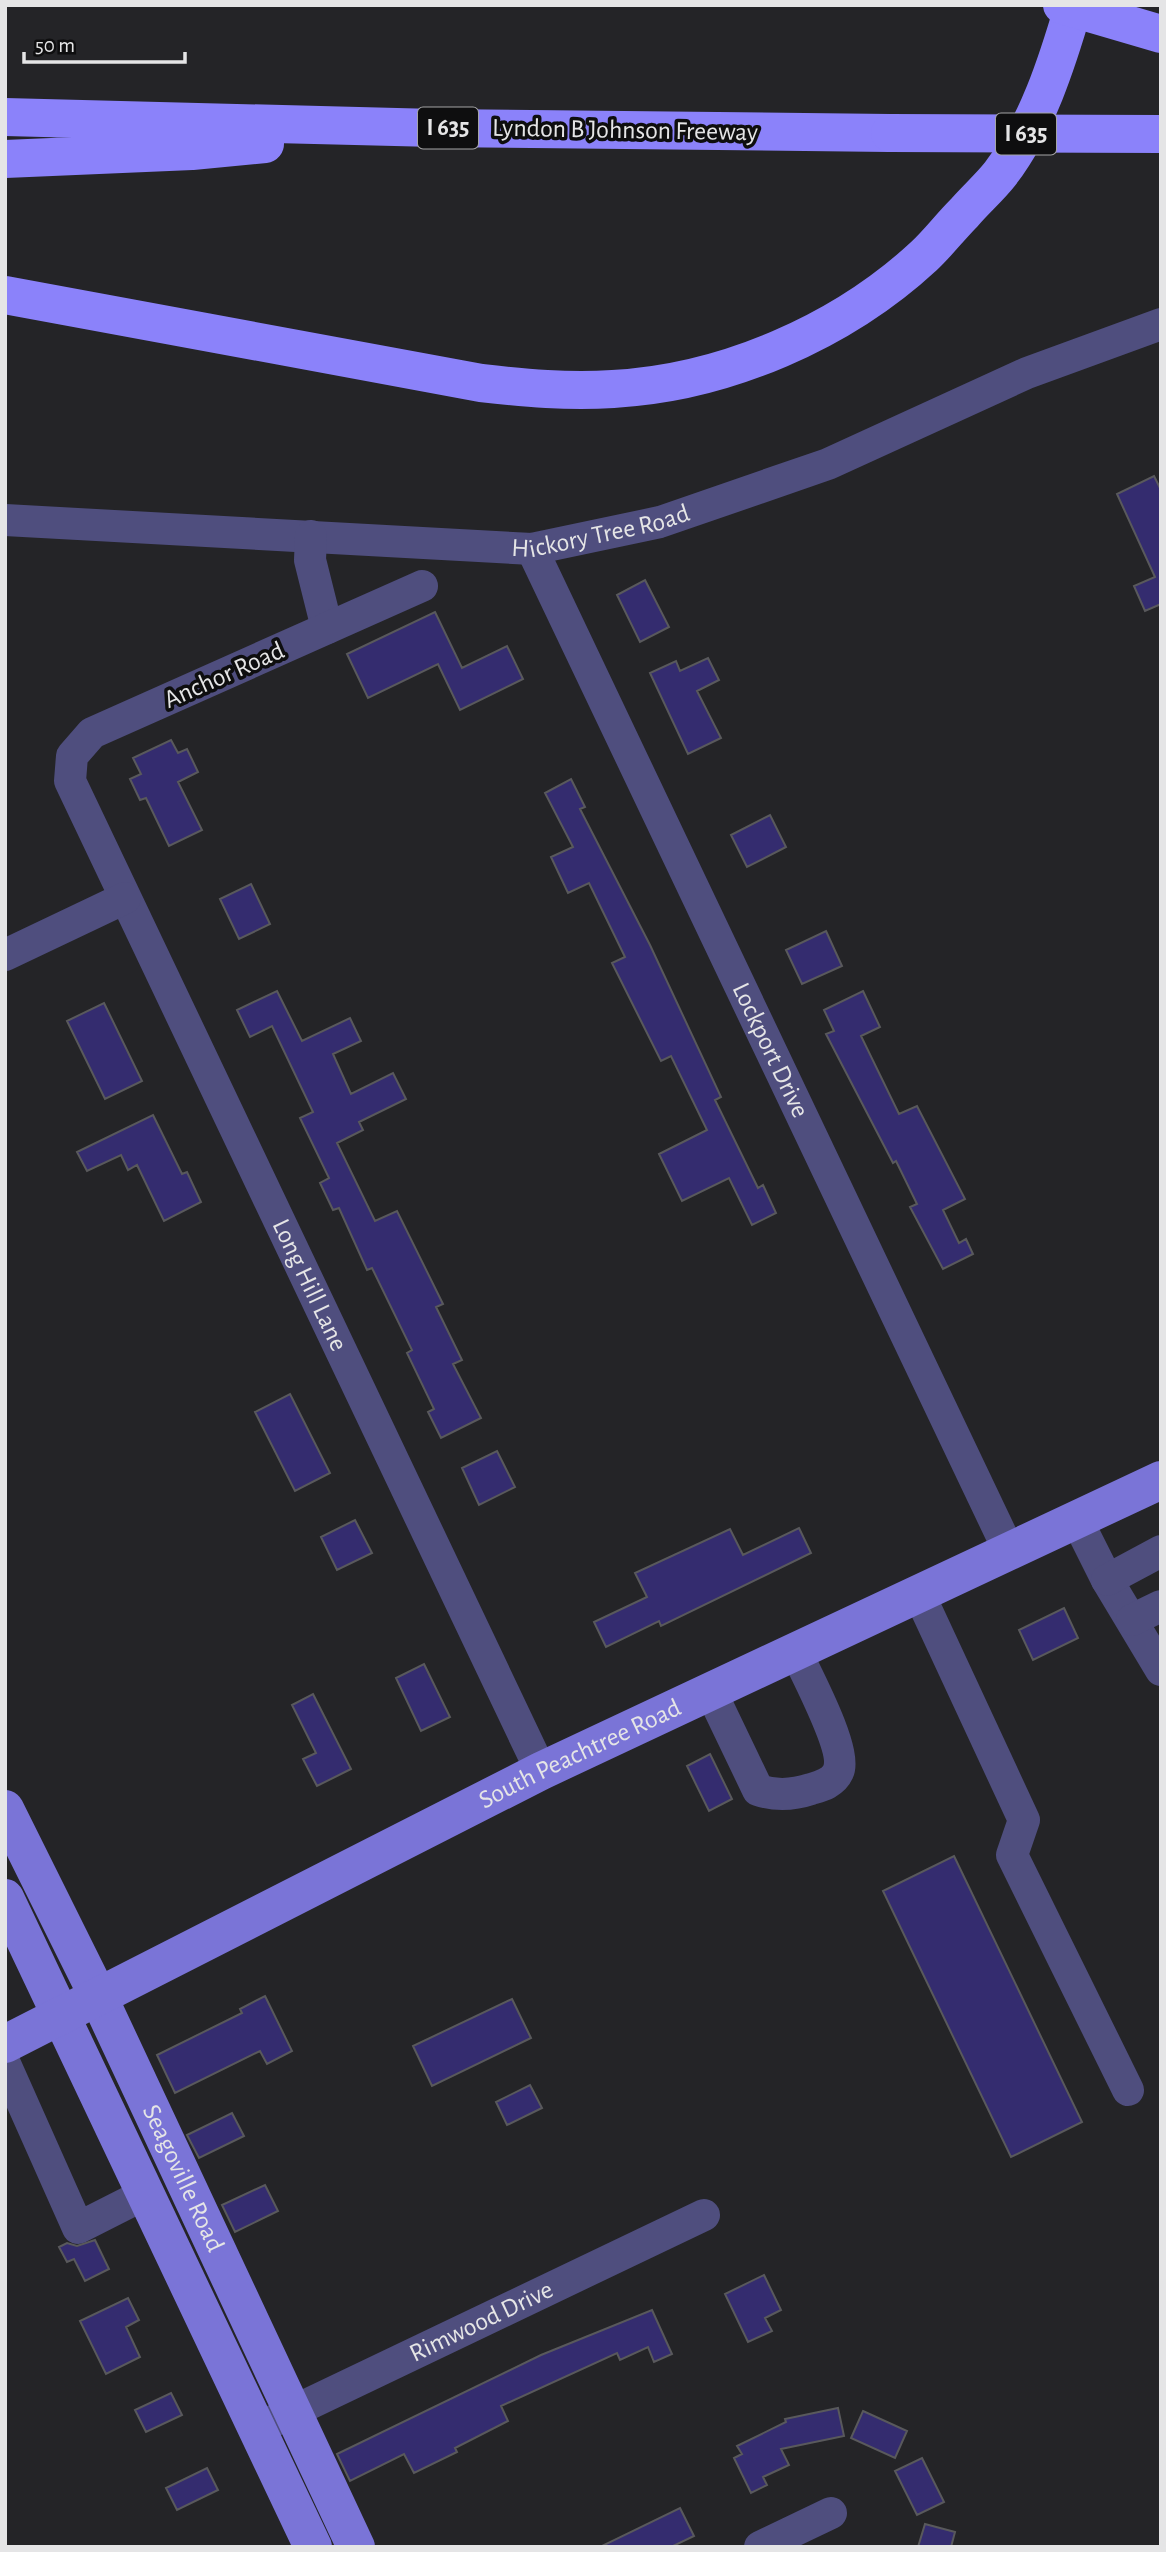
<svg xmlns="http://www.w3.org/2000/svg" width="1166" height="2552" font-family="'Alegreya Sans',sans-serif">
<rect width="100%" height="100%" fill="#242427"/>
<path fill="#342c6f" stroke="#59595c" stroke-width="2" d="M1154,476L1161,490V604L1145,611L1134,586L1155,577L1117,494Z
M645,580L669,627L640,642L617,595Z
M435,612L462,668L507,646L523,679L460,710L438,664L368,698L347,654Z
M708,658L719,680L697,691L721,738L688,754L650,673L676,661L680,671Z
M171,740L178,753L187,749L198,772L178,782L202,830L169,846L146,798L140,800L130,779L141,774L133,758Z
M571,779L585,807L580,809L650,945L721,1097L715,1100L758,1188L763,1185L776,1213L752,1225L729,1178L682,1201L659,1154L707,1130L671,1056L661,1061L612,963L625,957L589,883L568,893L551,857L573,847L545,793Z
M770,815L786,847L747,867L731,835Z
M251,884L270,924L239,939L220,899Z
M826,931L842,966L802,984L786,950Z
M277,991L302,1041L350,1018L361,1041L333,1054L351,1094L393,1073L406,1099L359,1122L363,1130L337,1143L375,1221L397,1211L443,1304L436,1307L462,1360L453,1364L481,1418L441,1438L428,1412L434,1409L407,1353L412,1350L372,1268L367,1270L339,1208L333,1210L320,1183L329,1178L300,1118L313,1112L272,1026L250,1037L237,1010Z
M863,991L880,1027L861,1036L899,1114L917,1106L965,1199L943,1210L959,1243L966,1239L973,1254L943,1269L910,1207L917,1204L896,1161L893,1163L826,1034L834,1031L824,1010Z
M104,1003L142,1081L105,1099L67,1021Z
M153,1115L182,1174L187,1172L201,1202L164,1221L137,1165L128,1170L121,1155L87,1171L77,1152Z
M290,1394L330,1473L295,1491L255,1412Z
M497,1451L515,1487L479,1505L462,1468Z
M355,1520L372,1553L337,1570L321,1537Z
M799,1528L811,1553L661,1626L659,1621L606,1647L594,1622L647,1597L635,1573L730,1529L743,1555Z
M1064,1608L1078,1638L1033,1660L1019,1630Z
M424,1664L450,1717L421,1731L396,1678Z
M313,1694L351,1769L317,1786L303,1759L316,1753L292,1705Z
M710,1754L732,1799L709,1811L687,1766Z
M954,1856L1082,2122L1011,2157L883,1891Z
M265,1996L292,2051L267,2064L260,2051L175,2093L157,2055L242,2013L240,2009Z
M512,1999L531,2038L432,2086L413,2046Z
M530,2085L542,2108L507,2125L496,2102Z
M232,2113L244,2136L199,2158L187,2135Z
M265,2185L278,2211L235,2232L222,2205Z
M95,2240L109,2269L85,2281L74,2259L67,2262L59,2247L67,2243L77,2246Z
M764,2275L781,2310L765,2318L772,2331L748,2342L725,2294Z
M128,2298L139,2320L126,2327L140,2357L106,2374L80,2321Z
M652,2310L672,2354L654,2362L648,2347L620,2360L617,2353L501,2406L508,2421L455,2448L457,2452L414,2473L404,2454L350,2481L337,2454L541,2355Z
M171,2393L182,2415L146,2432L135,2410Z
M838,2408L844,2436L781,2449L789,2465L763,2477L767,2485L751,2493L734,2458L742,2454L737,2446L786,2422L785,2419Z
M863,2411L907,2431L895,2458L851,2438Z
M922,2458L944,2502L917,2515L895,2471Z
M207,2468L218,2490L177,2510L166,2488Z
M680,2508L694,2536L671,2547H600Z
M925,2524L955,2532L951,2547H918Z"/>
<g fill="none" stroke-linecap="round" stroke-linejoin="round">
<g stroke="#4f4e7e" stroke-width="32">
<path id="s1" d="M5,520L532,549L660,522L828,464L1027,373L1161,324"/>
<path d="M311,536L310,560L327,628"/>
<path id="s2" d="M532,549L1009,1551"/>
<path id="s3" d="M422,586L92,733L72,756L70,781L541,1771"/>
<path d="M5,955L125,898"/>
<path d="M1077,1520L1107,1580L1161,1670"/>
<path d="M1107,1580L1161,1551"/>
<path d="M919,1594L1024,1820L1012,1855L1128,2090"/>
<path d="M1132,1620L1161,1606"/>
<path d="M711,1692L758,1790C776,1796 793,1795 811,1789C821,1786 833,1783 838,1772C848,1751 806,1674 796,1652"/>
<path d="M5,2064L78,2228L145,2194"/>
<path id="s4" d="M271,2422L704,2215"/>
<path d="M760,2547L831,2513"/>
</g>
<g stroke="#7a74d7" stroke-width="38">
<path id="s5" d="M5,1809L98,1996L356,2547"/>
<path d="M5,1898L313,2547"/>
<path id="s6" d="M5,2044L541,1771L1161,1480"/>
</g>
<path stroke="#8b82fa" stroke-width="38" d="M5,117L435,128L890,133
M5,159L192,151L265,144
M5,295L481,383C525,388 568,392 613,389C725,383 842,332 924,256C938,243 950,227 964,213C975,200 989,188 1000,174C1037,126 1057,63 1074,5"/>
<path stroke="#8b82fa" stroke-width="38" d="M1062,5L1161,34
M890,133L1161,134"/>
</g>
<g text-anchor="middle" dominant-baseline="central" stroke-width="7" stroke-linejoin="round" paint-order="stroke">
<g fill="#0e0e0f" stroke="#a4a4a6" stroke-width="2">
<rect x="418" y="107.5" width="60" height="41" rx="5"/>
<rect x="996" y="113.5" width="60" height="41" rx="5"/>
</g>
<g font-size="24" font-weight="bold" fill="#e5e5e6">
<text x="448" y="128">I 635</text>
<text x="1026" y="134">I 635</text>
</g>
<g font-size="26" fill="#e5e5e6" stroke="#0e0e0f">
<text transform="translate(625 130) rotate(1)">Lyndon B Johnson Freeway</text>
<text stroke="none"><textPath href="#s1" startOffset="598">Hickory Tree Road</textPath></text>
<text transform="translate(224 675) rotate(-24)">Anchor Road</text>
<text stroke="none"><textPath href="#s2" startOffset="555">Lockport Drive</textPath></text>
<text stroke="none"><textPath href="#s3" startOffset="975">Long Hill Lane</textPath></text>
<text stroke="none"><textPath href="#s6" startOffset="644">South Peachtree Road</textPath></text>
<text stroke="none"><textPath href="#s5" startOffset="410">Seagoville Road</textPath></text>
<text stroke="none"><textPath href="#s4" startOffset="233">Rimwood Drive</textPath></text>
</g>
</g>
<rect width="1166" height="2552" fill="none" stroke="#e5e5e6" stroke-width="14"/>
<path d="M24 52v10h161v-10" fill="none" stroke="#e5e5e6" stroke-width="3.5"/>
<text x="35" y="52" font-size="21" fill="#e5e5e6" stroke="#0e0e0f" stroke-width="5" paint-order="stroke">50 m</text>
</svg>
